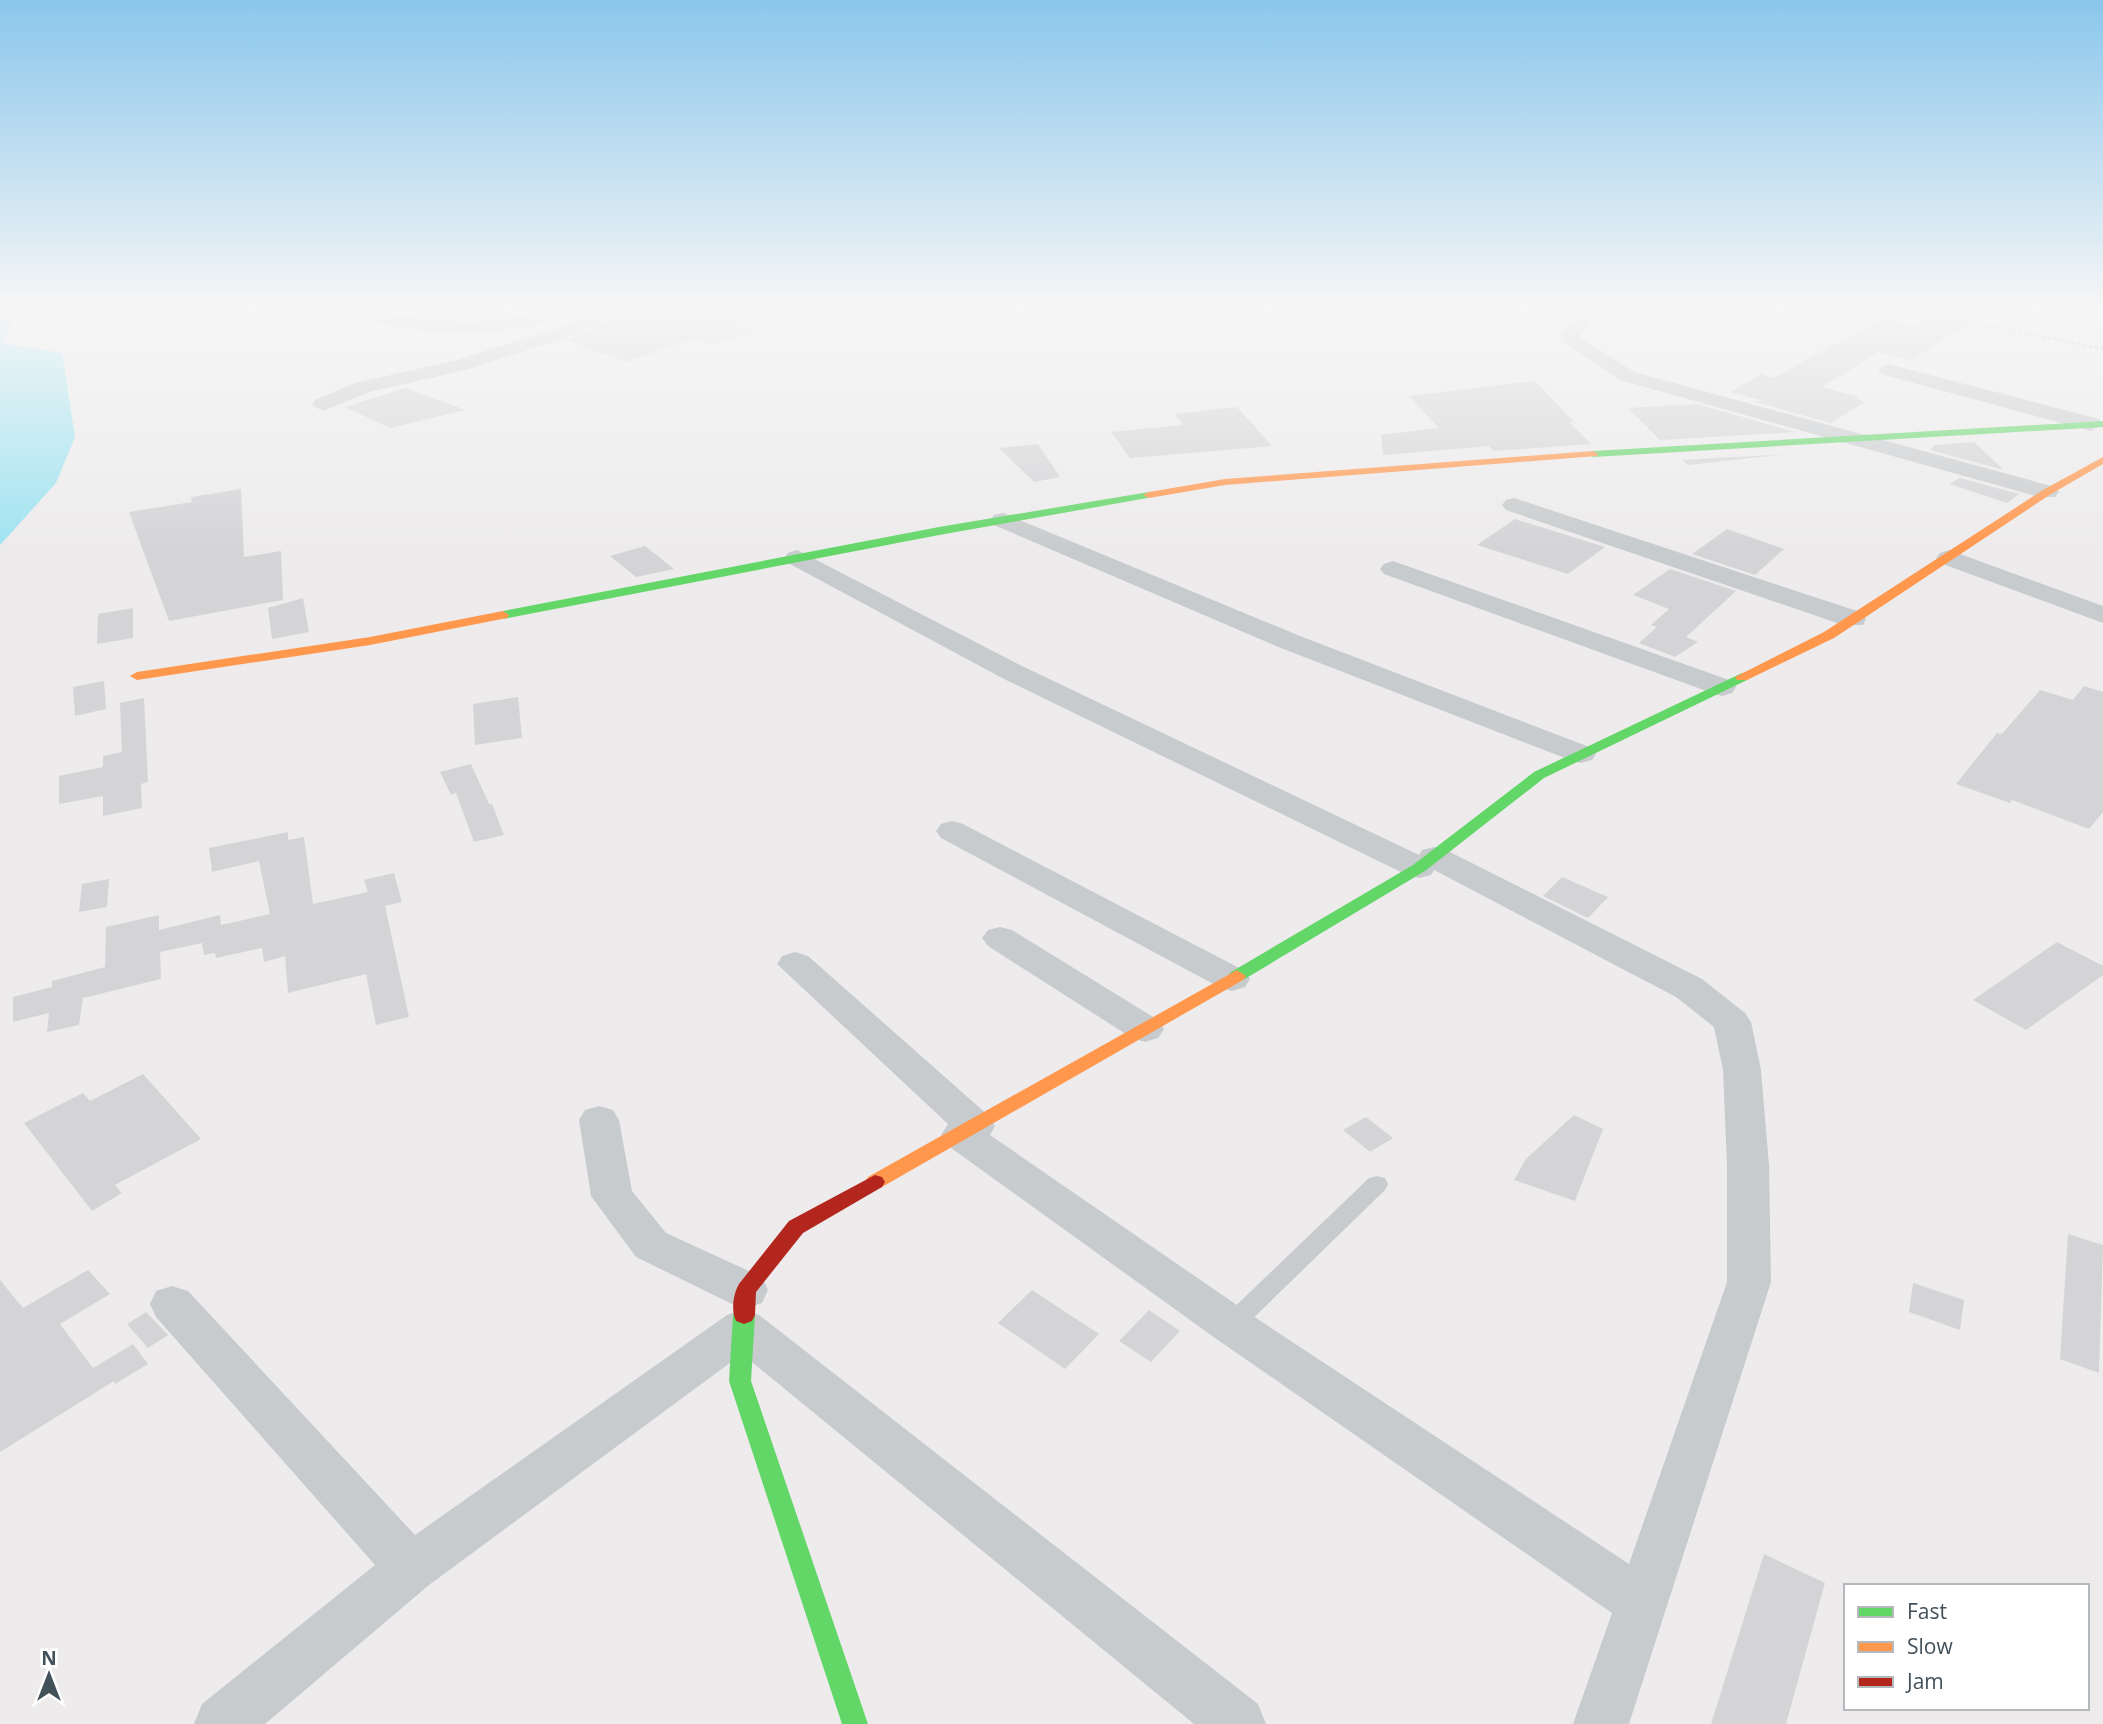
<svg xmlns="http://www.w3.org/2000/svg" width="2103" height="1724" font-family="'Open Sans',sans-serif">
<rect width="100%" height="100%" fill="#edebec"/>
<path fill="#9ee3f1" d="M0,309H38L15,316L2,343L62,353L75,437L56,483L0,545Z"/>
<path fill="#d4d4d7" d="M647,309H769V311L734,324L753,331L711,344L693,339L626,362L566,340L607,320Z
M1943,309H1990L1912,360L1878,352L1822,387L1859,397L1856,399L1864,402L1831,423L1752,401H1763L1731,392L1761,374L1773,378L1884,318L1915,326Z
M1535,381L1574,422H1569L1591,444L1493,451L1489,446L1383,455L1381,435L1439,428L1409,396Z
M405,388L455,406L465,410L390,428L345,407Z
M1697,404L1795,432L1660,440L1628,408Z
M1237,407L1272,446L1130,458L1111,432L1183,425L1175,414Z
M1974,442L2004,470L1930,450L1935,445Z
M1038,444L1060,477L1034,482L999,448Z
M1787,454L1688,465L1682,460Z
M1960,478L2019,494L2007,503L1949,484Z
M241,489L244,557L281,551L283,600L169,621L129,512L192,502L191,497Z
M1515,519L1605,547L1568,574L1477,545Z
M1727,529L1784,549L1755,575L1692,554Z
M645,546L674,569L636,577L610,556Z
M1670,569L1736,591L1686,637L1698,642L1675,657L1639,643L1657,627L1651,625L1669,609L1633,595Z
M303,598L309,632L272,639L268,608Z
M133,608V638L97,644L98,614Z
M104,681L106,709L75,716L73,687Z
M2084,686L2103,692V812L2089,829L2012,800L2010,803L1956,784L1997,733L2002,734L2040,690L2073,700Z
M518,697L522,738L475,745L473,704Z
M144,698L148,782L141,784L142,808L103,816V796L59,804V776L103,767V756L122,752L120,703Z
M471,764L489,804H492L504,835L474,842L456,793L451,795L440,772Z
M288,832V840L304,837L313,904L368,892L364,880L394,873L402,902L385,906L409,1017L376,1025L366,974L288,993L285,956L264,962L262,948L216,958L215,953L204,955L202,943L160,952L161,979L83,998L79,1025L47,1032L49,1013L13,1022V997L52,987V981L105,967L106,927L159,915V930L220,915L221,925L270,914L259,861L212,872L209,848Z
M1562,877L1608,897L1588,918L1543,896Z
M109,879L107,907L79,912L82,884Z
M2057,942L2103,966V975L2026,1030L1973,1000Z
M143,1074L201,1139L115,1185L122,1193L92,1211L24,1123L83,1093L90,1101Z
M1574,1115L1603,1129L1575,1201L1514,1180L1526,1159Z
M1366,1117L1393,1138L1370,1152L1343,1130Z
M2068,1234L2103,1245L2099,1373L2060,1359Z
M88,1270L110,1294L60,1324L93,1368L133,1344L148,1364L115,1384L114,1381L0,1452V1280L23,1308Z
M1913,1283L1964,1300L1960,1330L1909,1312Z
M1032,1290L1099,1334L1065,1369L998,1323Z
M1149,1310L1180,1331L1151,1362L1119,1341Z
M146,1312L168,1335L148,1348L127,1324Z
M1764,1554L1825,1583L1786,1724H1711Z"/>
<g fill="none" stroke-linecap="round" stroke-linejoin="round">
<path stroke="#b4c2bd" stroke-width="2.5" stroke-dasharray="3.5 2.5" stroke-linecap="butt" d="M711,309L733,319
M1942,316L2103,349"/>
<path fill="#c8cbcd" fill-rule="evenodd" d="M1377,1176L1385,1178L1388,1184L1385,1190L1239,1332L1231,1335L1223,1332L1219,1325L1223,1318L1369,1178Z"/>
<path fill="#c8cbcd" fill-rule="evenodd" d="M337,309C366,309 393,315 422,318C467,324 506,321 550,310L560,316L557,320C482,339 414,336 339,313Z
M600,309H624L568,337L469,369L369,392L323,411L312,405L315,400L355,383L457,360L554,329Z
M1579,309H1597L1596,317L1580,335L1581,338L1634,372L2055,487L2059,492L2055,497H2039L1620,380L1562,341L1560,334L1577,315Z
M1888,364L2099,419L2102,424L2091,431L1881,374L1878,370Z
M1514,498L1863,613L1866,619L1863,625H1843L1506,510L1502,505L1506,500Z
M1003,513L1300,636L1592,748L1596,754L1592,760L1581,763L1570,760L1281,648L994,525L991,520L994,515Z
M797,550L1024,667L1419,855L1422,850L1434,847L1446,850L1702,979L1745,1013L1751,1022L1761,1070L1769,1165L1771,1282L1629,1724H1573L1612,1613L1215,1338L947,1145L941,1135L948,1124L777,964L782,956L795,952L808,956L989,1116L995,1126L990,1135L1247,1312L1629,1564L1727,1282V1165L1723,1070L1714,1027L1676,997L1434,870L1431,875L1419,878L1407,875L1004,679L788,563L784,558L788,553Z
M1949,550L2103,606V623L1940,563L1936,558L1940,553Z
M1393,561L1732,681L1736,687L1732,693L1722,696L1712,693L1384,574L1380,569L1384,564Z
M952,821L963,824L1245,971L1250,979L1245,987L1232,991L1219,987L941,838L936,831L941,824Z
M1000,927L1012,930L1158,1020L1164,1029L1158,1038L1145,1042L1132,1038L988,946L982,938L988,930Z
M599,1106L613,1110L619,1120L632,1191L666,1233L762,1277L768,1290L762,1303L746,1308L730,1303L636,1257L591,1196L579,1120L585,1110Z
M172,1286L188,1291L415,1535L727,1315L743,1309L759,1315L1258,1704L1266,1724H1194L742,1354L429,1585L265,1724H194L202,1704L375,1565L156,1317L150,1304L156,1291Z"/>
<path fill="#63d668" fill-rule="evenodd" d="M2103,421V427L1593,457L1588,454L1593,451Z
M1149,492L1153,493V497L939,535L503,619L497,615L503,611L939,527Z
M1742,673L1747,674L1749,677L1747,680L1544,778L1425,871L1243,980H1231L1228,976L1231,972L1413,865L1534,772Z
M744,1306L752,1309L755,1315L751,1381L868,1724H842L729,1381L733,1315L736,1309Z"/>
<path fill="#ff974d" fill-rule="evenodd" d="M1593,451L1598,454L1597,456L1225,485L1149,498L1143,495L1149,492L1225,479Z
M2103,457V464L2051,494L1834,638L1747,680H1737L1735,677L1824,632L2043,490Z
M503,611L509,615L507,618L370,645L137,680L130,676L137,672L370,637Z
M1237,970L1246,976L1243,980L882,1187L875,1189L868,1187L865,1182L868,1177Z"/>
<path fill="#b3261e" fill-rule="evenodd" d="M875,1175L882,1177L885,1182L882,1187L803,1233L756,1292L755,1315L752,1321L744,1324L736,1321C731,1311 733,1294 739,1284L789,1221Z"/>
</g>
<linearGradient id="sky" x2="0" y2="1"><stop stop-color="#8ac7ec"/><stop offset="0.56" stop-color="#f7f6f6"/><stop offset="1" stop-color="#f7f6f6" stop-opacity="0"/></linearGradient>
<rect width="2103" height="550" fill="url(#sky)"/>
<rect x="1844" y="1584" width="245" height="126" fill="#ffffff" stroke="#b3b9bd" stroke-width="2"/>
<rect x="1858" y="1607" width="35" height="10" fill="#63d668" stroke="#b3b9bd" stroke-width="2"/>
<text x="1907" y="1619" font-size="21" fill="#42505a">Fast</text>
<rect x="1858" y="1642" width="35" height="10" fill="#ff974d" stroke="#b3b9bd" stroke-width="2"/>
<text x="1907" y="1654" font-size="21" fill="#42505a">Slow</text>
<rect x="1858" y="1677" width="35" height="10" fill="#b3261e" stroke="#b3b9bd" stroke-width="2"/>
<text x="1907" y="1689" font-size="21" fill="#42505a">Jam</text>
<g transform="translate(49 1675)" stroke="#ffffff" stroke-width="5" paint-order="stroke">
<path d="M0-5L12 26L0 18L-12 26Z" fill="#42505a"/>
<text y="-10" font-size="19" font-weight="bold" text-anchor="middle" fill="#42505a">N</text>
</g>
</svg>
